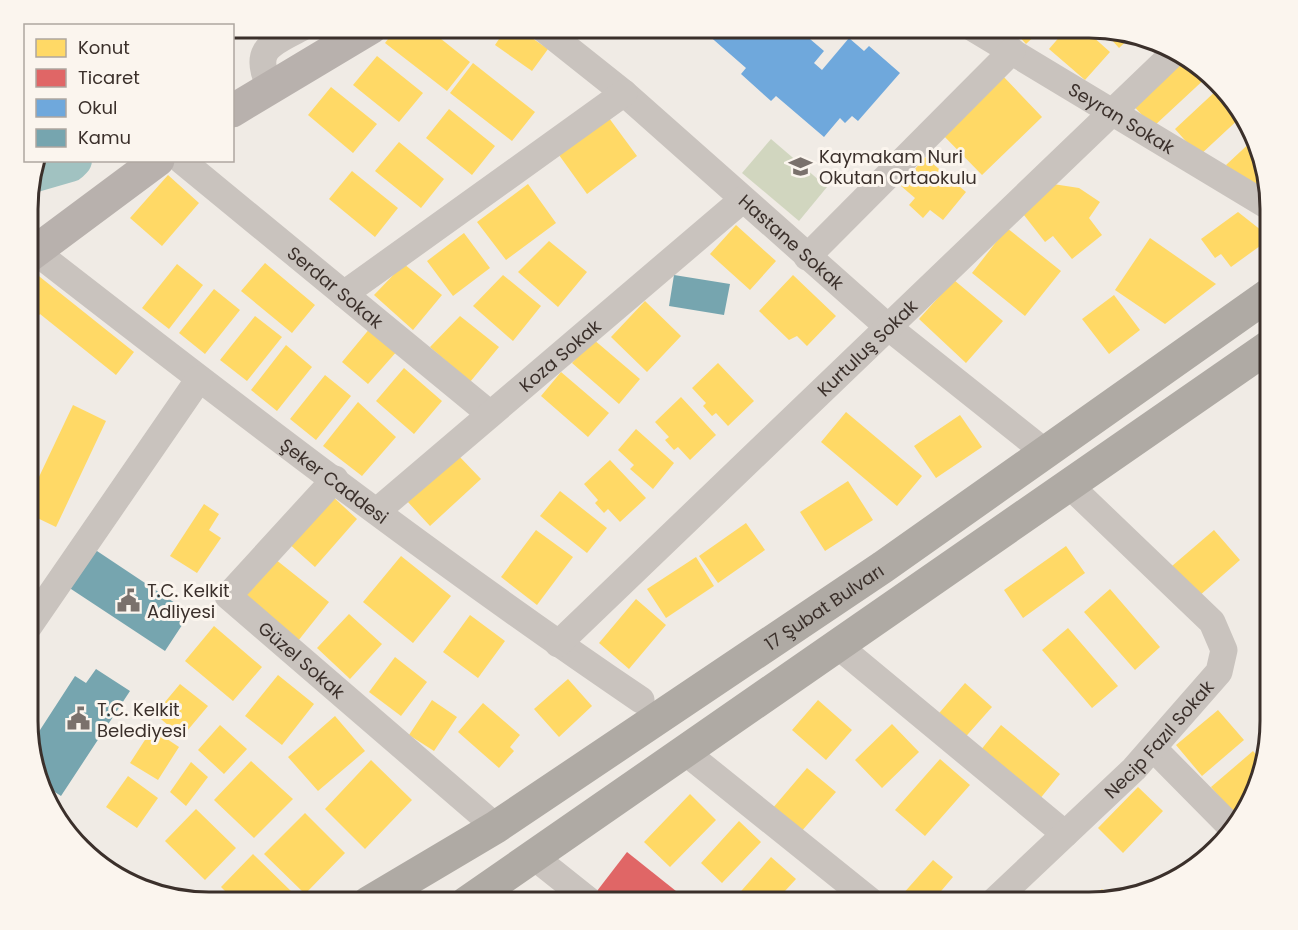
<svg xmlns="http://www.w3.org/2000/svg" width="1298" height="930" font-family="Poppins,sans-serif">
<rect width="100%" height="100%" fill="#f0ebe5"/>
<path fill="#d1d6bf" d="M771,139L827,187L799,221L742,173Z"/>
<path fill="#ffd966" d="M397,27H426L470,62L447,91L385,43Z
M507,27H516L548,49L532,71L495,45Z
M1011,27H1044L1026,44Z
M1068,27H1082L1110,52L1085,80L1049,49Z
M1100,27H1101L1133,35L1119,48Z
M1180,53L1200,65L1209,75L1153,127L1129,101Z
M377,56L423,93L399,122L353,85Z
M473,63L535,112L512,141L450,93Z
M1001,74L1042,117L982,175L941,133Z
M331,87L377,124L353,153L308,115Z
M1219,88L1242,116L1199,156L1175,129Z
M449,109L495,146L472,175L426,138Z
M609,118L637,156L587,194L559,155Z
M1255,138L1265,177L1251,191L1226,165Z
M399,142L444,179L421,208L375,171Z
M925,157L966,192L943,220L930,210L923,218L909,205L915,198L901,186Z
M352,171L398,208L375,237L329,199Z
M168,175L199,203L162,246L130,218Z
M528,184L556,223L506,260L477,222Z
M1053,184L1079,188L1100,202L1089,218L1102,235L1072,259L1053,236L1045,242L1020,210Z
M1238,212L1271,238L1231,267L1221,254L1215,258L1201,239Z
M736,225L776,261L750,290L710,254Z
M1007,228L1061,271L1025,316L972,273Z
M464,233L490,268L453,296L427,261Z
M1150,238L1216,284L1165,324L1115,290Z
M549,241L587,272L558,307L518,272Z
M265,263L315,305L292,333L241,291Z
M177,264L203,285L169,329L142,308Z
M404,264L442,295L413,330L374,295Z
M35,273L134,352L116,375L40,314L31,326L29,324V281Z
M503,275L541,306L513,341L473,306Z
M793,275L836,316L807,346L797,336L789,340L759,311Z
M954,280L1003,321L966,363L919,319Z
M214,289L240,310L205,354L179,333Z
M1114,295L1140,330L1109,354L1082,319Z
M645,301L681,336L647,372L611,337Z
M255,316L282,337L247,381L220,360Z
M460,316L499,347L470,382L430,347Z
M371,327L398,350L368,384L342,362Z
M593,339L640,379L619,404L572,363Z
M286,345L312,367L277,411L251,390Z
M718,363L754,401L728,426L716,413L712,416L703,406L706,403L692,388Z
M404,368L442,401L414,434L376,401Z
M561,372L609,413L588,437L541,396Z
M325,375L351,396L316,440L290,419Z
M681,397L716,435L690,460L678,447L674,450L665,440L669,437L655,422Z
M358,402L396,437L362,476L323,446Z
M73,405L106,421L56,527L29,514V498Z
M846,412L922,476L897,506L821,442Z
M960,415L982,447L936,478L914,446Z
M636,429L674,463L653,489L630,469L634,465L618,450Z
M457,454L481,479L430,526L407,501Z
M610,460L646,498L620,522L608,509L604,513L595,503L598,500L584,484Z
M848,481L873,520L825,551L800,512Z
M560,491L607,528L587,553L540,516Z
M330,494L357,519L315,567L287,542Z
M204,504L219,514L209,530L221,538L197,573L170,556Z
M746,523L765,550L718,583L699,556Z
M536,530L573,557L537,605L501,577Z
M1214,530L1240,560L1198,597L1172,566Z
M1066,546L1085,573L1023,618L1004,590Z
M401,556L451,596L413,643L363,602Z
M696,557L714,586L666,618L647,589Z
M275,559L329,602L298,641L245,597Z
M1110,589L1160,647L1135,670L1084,612Z
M636,599L666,625L629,669L599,643Z
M349,614L382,644L350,679L317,648Z
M470,615L505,641L478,678L443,652Z
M214,626L262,667L233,701L185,661Z
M1068,628L1118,686L1092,708L1042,650Z
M395,657L427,682L401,716L369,692Z
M278,675L314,704L282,745L245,716Z
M568,679L592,706L559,737L534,709Z
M965,683L992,707L961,742L934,719Z
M180,684L208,706L182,737L155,714Z
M432,700L457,717L434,751L409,735Z
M818,700L852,730L826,760L792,730Z
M483,703L520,735L510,747L514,751L499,768L458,732Z
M1218,710L1244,740L1202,776L1176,745Z
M335,716L365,751L318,791L288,757Z
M892,724L919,752L882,788L855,760Z
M220,725L247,749L224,774L198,750Z
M1001,725L1060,774L1039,800L980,751Z
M152,729L179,747L158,780L130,763Z
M1253,751L1264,763L1257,791L1247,808L1237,817L1211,787Z
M940,759L970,785L925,836L895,810Z
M371,760L412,800L365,849L325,809Z
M251,761L293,799L254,838L214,800Z
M191,762L208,777L186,806L170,792Z
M807,768L836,792L800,833L772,809Z
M128,776L158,798L137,828L106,807Z
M1138,787L1163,811L1123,853L1098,828Z
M690,794L716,820L670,867L644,842Z
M196,809L236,848L205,880L165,841Z
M305,813L345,853L305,894L264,854Z
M739,821L761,842L722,883L701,863Z
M253,854L293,893L284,903H237L221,887Z
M771,857L796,879L774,903H740L735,898Z
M933,860L953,877L931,903H911L902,895Z
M1102,889L1111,898L1088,903Z
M841,896L848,903H834Z"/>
<path fill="#e06666" d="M627,852L691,903H612L597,891Z"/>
<path fill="#6fa8dc" d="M699,27H770L774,30L776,27H796L824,51L814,63L822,70L849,38L864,51L869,46L900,73L858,121L852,116L845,123L840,118L824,137L776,96L771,101L741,74L746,68Z"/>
<path fill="#76a5af" d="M674,275L730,284L724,315L669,306Z
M94,549L190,613L165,651L68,587Z
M96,669L130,691L61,796L41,783L35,765L39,760L32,756L29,747L75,676L86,683Z"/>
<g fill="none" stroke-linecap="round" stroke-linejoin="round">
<path stroke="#a1c2c1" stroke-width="36" d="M32,175L70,164L74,160"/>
<g stroke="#c9c3be" stroke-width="27">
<path id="s1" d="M541,27L624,93L888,327L1045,452"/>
<path id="s2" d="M971,27L1271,208"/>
<path d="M270,87C251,48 272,44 303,27"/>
<path id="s3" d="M181,160L490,414"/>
<path id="s4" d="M36,252C234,406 433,559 641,700"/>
<path d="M807,257L1012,51"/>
<path d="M344,294L624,93"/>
<path id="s5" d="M335,479L228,596L496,827"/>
<path id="s6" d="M377,511L742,200"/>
<path d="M29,626L199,379"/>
<path id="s7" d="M558,644L1176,51"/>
<path d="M837,645L1065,834"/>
<path d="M1153,748L1234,830"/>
<path d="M684,751L873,903"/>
<path d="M533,856L592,903"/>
<path id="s8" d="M992,903L1134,769L1219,672L1224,650L1212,622L1069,485"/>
</g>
<path stroke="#b8b1ad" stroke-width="33" d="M232,111L372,27
M29,256L158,160"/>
<g stroke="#afaaa4" stroke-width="33">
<path id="s9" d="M368,903L496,827L883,567L1271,293"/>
<path d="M466,903L1271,345"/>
</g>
</g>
<defs>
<symbol id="school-bare" viewBox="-9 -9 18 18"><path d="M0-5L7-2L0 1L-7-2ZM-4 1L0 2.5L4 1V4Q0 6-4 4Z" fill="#7a716c" stroke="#fbf5ee" stroke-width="2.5" paint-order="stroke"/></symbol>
<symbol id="civic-bare" viewBox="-9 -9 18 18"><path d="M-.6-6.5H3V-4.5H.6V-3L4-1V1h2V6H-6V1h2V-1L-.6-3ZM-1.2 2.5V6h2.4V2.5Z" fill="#7a716c" stroke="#fbf5ee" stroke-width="2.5" paint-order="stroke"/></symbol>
</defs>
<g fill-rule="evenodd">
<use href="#school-bare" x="784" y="150" width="33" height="33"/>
<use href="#civic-bare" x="112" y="584" width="33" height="33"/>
<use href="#civic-bare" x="62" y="702" width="33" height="33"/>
</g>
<g text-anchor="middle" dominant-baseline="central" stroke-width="6" stroke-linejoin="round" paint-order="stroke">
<g font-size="18" fill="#3b302b" stroke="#fbf5ee">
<text stroke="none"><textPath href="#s2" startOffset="176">Seyran Sokak</textPath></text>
<text stroke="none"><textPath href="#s1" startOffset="330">Hastane Sokak</textPath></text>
<text stroke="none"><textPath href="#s3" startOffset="200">Serdar Sokak</textPath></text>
<text stroke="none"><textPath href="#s7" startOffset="428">Kurtuluş Sokak</textPath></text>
<text stroke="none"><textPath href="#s6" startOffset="240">Koza Sokak</textPath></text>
<text stroke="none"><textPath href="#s4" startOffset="376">Şeker Caddesi</textPath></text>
<text stroke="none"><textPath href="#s9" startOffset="544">17 Şubat Bulvarı</textPath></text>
<text stroke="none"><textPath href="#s5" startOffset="256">Güzel Sokak</textPath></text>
<text stroke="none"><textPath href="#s8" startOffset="234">Necip Fazıl Sokak</textPath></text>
</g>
<g font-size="18" fill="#3b302b" stroke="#fbf5ee" text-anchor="start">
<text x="819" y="156">Kaymakam Nuri<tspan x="819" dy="21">Okutan Ortaokulu</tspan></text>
<text x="147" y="590">T.C. Kelkit<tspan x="147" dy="21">Adliyesi</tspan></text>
<text x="97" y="709">T.C. Kelkit<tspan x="97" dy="21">Belediyesi</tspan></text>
</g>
</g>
<path d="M0 0H1298V930H0ZM209 38H1089A171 171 0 0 1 1260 209V721A171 171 0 0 1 1089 892H209A171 171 0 0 1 38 721V209A171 171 0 0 1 209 38Z" fill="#fbf5ee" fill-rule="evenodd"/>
<path fill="none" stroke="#3b302b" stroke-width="3" d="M209 38H1089A171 171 0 0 1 1260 209V721A171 171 0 0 1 1089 892H209A171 171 0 0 1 38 721V209A171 171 0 0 1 209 38Z"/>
<rect x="24" y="24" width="210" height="138" fill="#fbf5ee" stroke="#aea6a0" stroke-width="1.5"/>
<rect x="36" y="39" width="30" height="18" fill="#ffd966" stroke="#aea6a0" stroke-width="1.5"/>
<text x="78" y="54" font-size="18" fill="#3b302b">Konut</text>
<rect x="36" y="69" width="30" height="18" fill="#e06666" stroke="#aea6a0" stroke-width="1.5"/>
<text x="78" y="84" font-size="18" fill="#3b302b">Ticaret</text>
<rect x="36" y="99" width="30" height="18" fill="#6fa8dc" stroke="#aea6a0" stroke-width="1.5"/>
<text x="78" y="114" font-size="18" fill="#3b302b">Okul</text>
<rect x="36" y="129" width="30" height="18" fill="#76a5af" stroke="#aea6a0" stroke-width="1.5"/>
<text x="78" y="144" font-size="18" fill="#3b302b">Kamu</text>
</svg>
